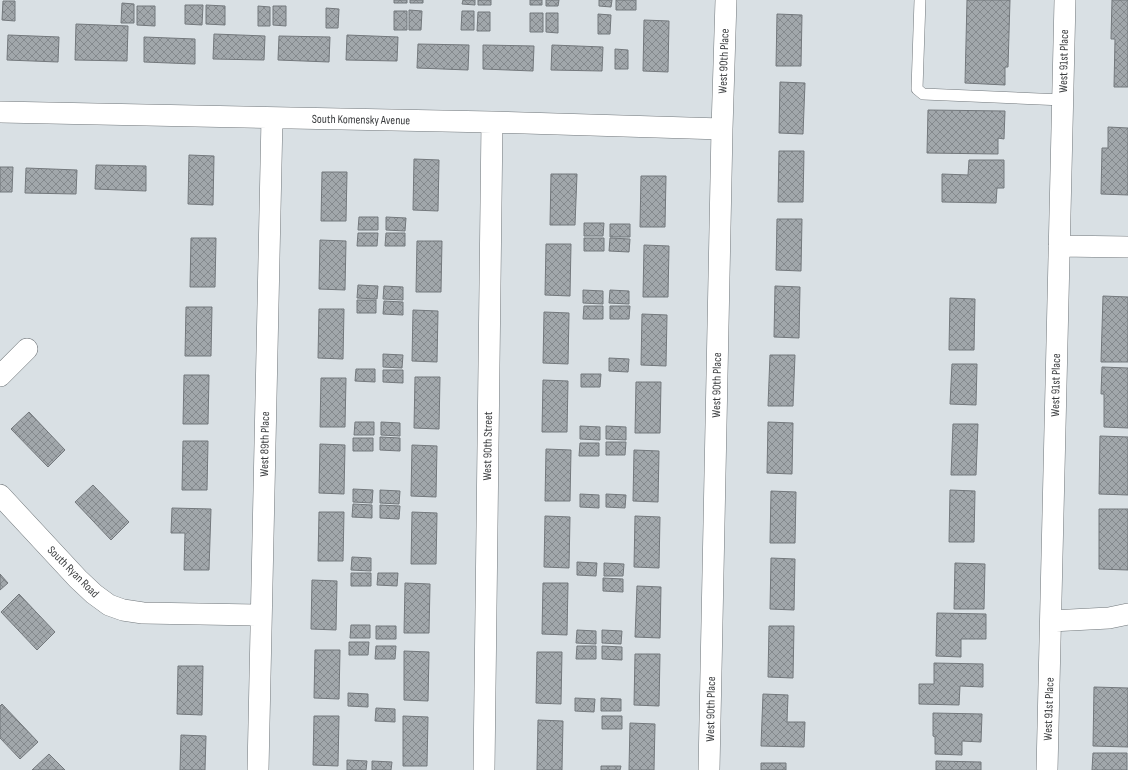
<svg xmlns="http://www.w3.org/2000/svg" width="1128" height="770" font-family="'Sofia Sans Condensed',sans-serif">
<defs>
<pattern id="building-cross-hatch" width="8" height="8" patternUnits="userSpaceOnUse"><rect width="8" height="8" fill="#a1a7ab"/><path d="M0 0l8 8M0 8l8-8" fill="none" stroke="#84898d"/></pattern>
</defs>
<rect width="100%" height="100%" fill="#d9e0e4"/>
<path fill="url(#building-cross-hatch)" stroke="#73787c" d="M394,0H407V3H394Z
M410,0H423V3H410Z
M463,0H475V5L462,4Z
M478,0H491V5H478Z
M530,0H542V5H530Z
M546,0H559L558,6H546Z
M599,0H612L611,7L599,6Z
M616,0H636V10H616Z
M967,0H1010L1008,67H1005V85L965,83Z
M1112,0H1128V87H1114L1115,39H1111Z
M3,1H15V21L2,20Z
M122,3L134,4V23H121Z
M185,5H203L202,25L185,24Z
M206,5L225,6V25L206,24Z
M137,6H155V26L137,25Z
M258,6L270,7V26H258Z
M273,6H286V26L273,25Z
M326,8L339,9L338,28H326Z
M409,10L422,11L421,30H409Z
M394,11H407V30H394Z
M462,11H474V30H461Z
M478,12H490V31H477Z
M530,13H543V32H530Z
M546,13H558V33L546,32Z
M598,14L611,15L610,34H598Z
M777,14L802,15L801,66H776Z
M644,20L669,21L668,72L643,71Z
M76,24L128,26L127,61L75,60Z
M214,34L265,36L264,60L213,59Z
M8,35L59,37L58,62L7,60Z
M347,35L398,37L397,61L346,60Z
M279,36L330,37L329,62L278,60Z
M144,37L195,39V64L144,62Z
M418,44L469,45L468,70L417,68Z
M483,45L534,46L533,71L483,69Z
M552,45L603,47L602,71L551,70Z
M615,49L628,50V69H615Z
M780,82L805,83L803,134L779,133Z
M928,110L1005,111L1004,139L998,138V154L927,153Z
M1108,127L1128,128V195L1101,194L1102,148H1108Z
M779,151H804L803,202H778Z
M189,155L214,156L213,205L188,204Z
M414,159L439,160L438,211L413,210Z
M969,160H1004V188H997L996,203L942,202V174L968,175Z
M96,165L146,166V191L95,189Z
M0,167H13L12,192H0Z
M26,168L77,170L76,194L25,193Z
M322,172H347L346,221H321Z
M551,174H577L575,225H550Z
M641,176H666L665,227H640Z
M359,217H378V230H358Z
M386,217L406,218L405,231L386,230Z
M777,219H802L801,271L776,270Z
M584,223H604L603,236H584Z
M610,224H630V237H610Z
M358,233H378L377,246H357Z
M386,233H405V246H385Z
M191,238H216L215,287H190Z
M584,238H604V251H584Z
M610,238L630,239L629,252L609,251Z
M320,240L346,241L345,290L319,289Z
M417,241H442L441,292H416Z
M546,244H571L570,296L545,295Z
M644,245L669,246L668,297H643Z
M358,285L378,286L377,299L357,298Z
M384,286L403,287V300L383,299Z
M775,286L800,287L799,338L774,337Z
M583,290L603,291V304L583,303Z
M610,290L629,291V304L609,303Z
M1103,296L1128,297V362H1101Z
M950,298L975,299L974,350H949Z
M357,300H376V313H357Z
M384,301L403,302V315L383,314Z
M584,306H603V319H583Z
M610,306H630L629,319H610Z
M186,307H212L211,356H185Z
M319,309H344L343,359L318,358Z
M413,310L438,311L437,362L412,361Z
M544,312L569,313L568,364L543,363Z
M642,314L667,315L666,366L641,365Z
M383,354L403,355L402,368L383,367Z
M770,355H795L793,406H768Z
M609,358L629,359L628,372L609,371Z
M952,364H977L976,405L950,404Z
M1102,367L1128,368V428L1104,427V394H1101Z
M356,369H375V382L355,381Z
M383,370H403V383L383,382Z
M581,374H601L600,387H581Z
M184,375H209L208,424H183Z
M415,377H440L439,429L414,428Z
M321,378H346L345,427H320Z
M543,380L568,381L567,432H542Z
M636,382H661L660,433H635Z
M29,412L65,450L48,467L11,429Z
M355,422H374V435H354Z
M381,422L400,423V436L381,435Z
M768,422L793,423L792,474L767,473Z
M953,424H978L976,475H951Z
M580,426L600,427V440L580,439Z
M606,426L626,427V440L606,439Z
M1100,436L1128,437V495L1099,494Z
M380,437L400,438V451L380,450Z
M353,438H373V451H353Z
M183,441H208L207,490H182Z
M606,442H626L625,455H606Z
M580,443H599V456H579Z
M320,444L345,445L344,494L319,493Z
M412,445L437,446L436,497L411,496Z
M546,449L571,450L570,501H545Z
M634,450L659,451L658,502L633,501Z
M93,485L129,522L111,540L75,502Z
M353,489L373,490L372,503L353,502Z
M380,490L400,491L399,504L380,503Z
M950,490L975,491L974,542H949Z
M771,491L796,492L795,543H770Z
M580,494L599,495V508L580,507Z
M606,494L626,495L625,508L606,507Z
M353,504L372,505V518L352,517Z
M380,505L400,506L399,519L380,518Z
M172,508L211,509L209,570H184L185,533H171Z
M1099,509H1128V570L1099,569Z
M319,512H344L343,561H318Z
M412,512L437,513L436,564H411Z
M545,516L570,517L569,568L544,567Z
M635,516L660,517L659,568L634,567Z
M352,557L371,558V571L351,570Z
M771,558L795,559L794,610L770,609Z
M577,562L597,563L596,576L577,575Z
M604,563L624,564L623,576H604Z
M955,563L985,564L984,609H954Z
M351,573H371V586H351Z
M378,573H398L397,586L377,585Z
M0,574L8,583L0,590Z
M603,578L623,579V592L603,591Z
M312,580L337,581L336,630L311,629Z
M405,583L430,584L429,633H404Z
M543,583H568L567,635L542,634Z
M637,586L661,587L660,638L635,637Z
M19,594L55,632L37,650L1,612Z
M937,613L986,614V639H961V657L936,656Z
M351,625H370V638H350Z
M376,626H396V639H376Z
M769,626H794L793,678L768,677Z
M577,630L596,631V644L576,643Z
M602,630L622,631L621,644L602,643Z
M349,642H369L368,655H349Z
M376,646H396L395,659H375Z
M577,646H596V659H576Z
M602,646L622,647V660L602,659Z
M315,650H340L339,699L314,698Z
M404,651L429,652L428,701L404,700Z
M537,652H562L561,704L536,703Z
M635,654H660L659,706L634,705Z
M934,663L983,664V687L960,686L959,705L919,704V684H934Z
M178,666H203L202,715L177,714Z
M1094,687L1128,688V747L1093,746Z
M348,693L368,694V707L348,706Z
M763,694L788,695L787,722H805L804,747L761,746Z
M575,698L595,699L594,712L575,711Z
M601,698L621,699V711H601Z
M2,704L38,742L20,759L0,738V706Z
M376,708L395,709V722L375,721Z
M933,713L982,714L981,742L962,741V755L935,754V737L933,736Z
M314,716H339L338,766L313,765Z
M403,716L428,717L427,766H403Z
M602,716H622V729H602Z
M538,720L563,721L562,770H537Z
M630,723L655,724L654,770H629Z
M181,735L206,736L205,770H180Z
M1093,753H1127V770H1092Z
M49,754L65,770H32Z
M347,760L367,761L366,770H347Z
M372,761L392,762L391,770H372Z
M936,761L981,762V770H936Z
M761,763H786V770H761Z
M601,766H621L620,770H601Z"/>
<g fill="none" stroke-linecap="round" stroke-linejoin="round">
<defs>
<path id="service" d="M920,0L917,89L923,94L1063,100"/>
<path id="minor" d="M0,112L492,122L722,129
M1059,246L1128,247
M0,376L27,349
M0,495L78,579L94,594L109,605L123,610L143,613L261,615
M1051,621L1109,618L1128,614
M258,770L272,118
M484,770L492,122
M709,770L722,129L726,0
M1047,770L1065,0"/>
</defs>
<use href="#service" stroke="#71777b" stroke-width="12"/>
<use href="#minor" stroke="#71777b" stroke-width="22"/>
<use href="#service" stroke="#fff" stroke-width="11"/>
<use href="#minor" stroke="#fff" stroke-width="21"/>
</g>
<g text-anchor="middle" dominant-baseline="central" stroke-width="3" stroke-linejoin="round" paint-order="stroke">
<g font-size="12" fill="#3a3c3e" stroke="#fff">
<text transform="translate(724 61) rotate(-88)">West 90th Place</text>
<text transform="translate(1064 61) rotate(-89)">West 91st Place</text>
<text transform="translate(361 120) rotate(1)">South Komensky Avenue</text>
<text transform="translate(717 385) rotate(-89)">West 90th Place</text>
<text transform="translate(1056 385) rotate(-89)">West 91st Place</text>
<text transform="translate(265 444) rotate(-89)">West 89th Place</text>
<text transform="translate(488 446) rotate(-89)">West 90th Street</text>
<text transform="translate(73 572) rotate(45)">South Ryan Road</text>
<text transform="translate(711 709) rotate(-89)">West 90th Place</text>
<text transform="translate(1049 709) rotate(-88)">West 91st Place</text>
</g>
</g>
</svg>
